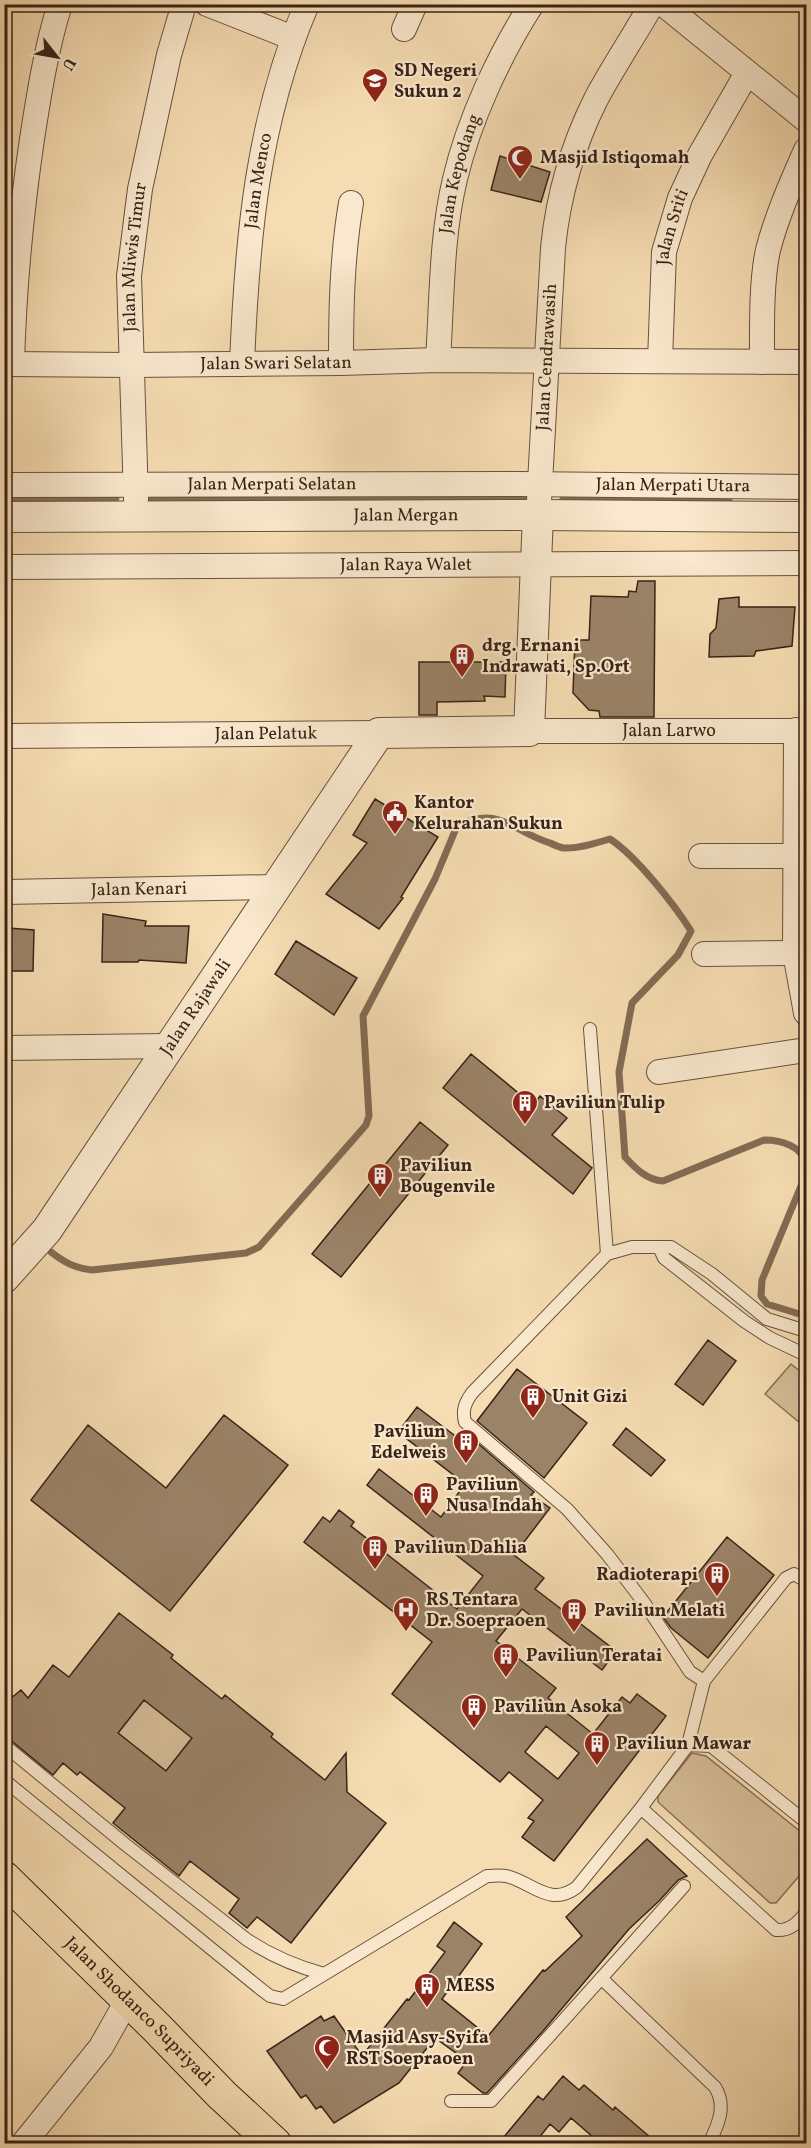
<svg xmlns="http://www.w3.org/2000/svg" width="811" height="2148" font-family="Vollkorn,serif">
<rect width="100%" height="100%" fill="#f6dcb2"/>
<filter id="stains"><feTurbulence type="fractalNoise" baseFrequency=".00333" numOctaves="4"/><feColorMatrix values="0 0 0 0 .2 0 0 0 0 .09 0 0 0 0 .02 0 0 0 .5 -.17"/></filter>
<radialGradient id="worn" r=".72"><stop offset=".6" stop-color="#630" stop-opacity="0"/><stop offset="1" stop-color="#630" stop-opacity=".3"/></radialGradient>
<path fill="#d6bd98" stroke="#877058" stroke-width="1.5" d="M791,1364L806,1376V1428L765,1394Z
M144,1700L192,1738L166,1771L118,1733Z
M692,1753L706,1756L806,1836V1868L776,1903H770L658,1802V1796Z"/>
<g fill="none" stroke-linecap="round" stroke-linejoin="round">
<path stroke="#836c54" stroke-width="7" d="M148,498L526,499
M4,499L116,498
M563,499L729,501
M806,1174L762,1280L761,1296L767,1304L806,1316
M51,1252C65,1263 75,1268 92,1270L246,1253L259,1247L366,1125L369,1116L363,1016L435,879L457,826C500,805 511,831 550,843C554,845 559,847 563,848C578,849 596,843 610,839C636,856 674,904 691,931L678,955L632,1003L619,1072L625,1157C636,1169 647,1180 663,1181L764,1140C781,1140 803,1146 806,1165"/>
</g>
<path fill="#9b8368" stroke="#382317" stroke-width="1.5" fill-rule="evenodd" d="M500,156L550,172L541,202L491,190Z
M638,581H655L654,717H600L599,711L589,710L573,693L575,640H589L591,596L628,597L629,591L636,592Z
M739,597V607H795L792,646L756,651L754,656L709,657L710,634L716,628L719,599Z
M419,662H506L505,697L484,696L485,701L437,702V715H419Z
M375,799L438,837L401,897L403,898L379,929L326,894L367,843L353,835Z
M103,914L146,921L145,926H189L186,963L139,960L138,962H102Z
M8,928L34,930L33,971H4Z
M296,941L357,978L334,1015L275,974Z
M471,1054L533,1105L540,1096L567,1118L552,1135L592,1168L573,1194L443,1088Z
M420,1122L448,1145L341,1277L312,1254Z
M708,1340L736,1361L703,1405L675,1384Z
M517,1369L587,1423L544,1478L477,1421Z
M417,1407L462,1441L467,1434L534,1492L531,1495L550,1508L514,1555L544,1578L535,1589L616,1651L602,1670L522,1609L496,1641L556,1688L548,1698L593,1734L622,1697L630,1703L637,1694L666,1716L554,1861L522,1837L534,1821L528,1818L543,1800L509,1772L500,1782L392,1694L432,1642L304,1542L323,1517L330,1522L339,1510L354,1522L351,1526L457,1609L483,1576L367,1485L379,1469L441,1517L465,1484L398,1432ZM546,1726L579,1753L558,1779L525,1752Z
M224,1415L288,1465L170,1611L31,1500L88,1425L166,1488Z
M626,1428L665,1460L651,1476L613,1445Z
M727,1537L774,1575L708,1658L671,1628L663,1617Z
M119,1613L173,1655L171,1658L222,1699L225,1695L273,1734L271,1737L325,1780L346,1753L347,1792L386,1823L291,1943L257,1917L247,1928L229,1913L239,1899L190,1861L179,1876L113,1823L125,1808L80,1772L77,1775L63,1763L53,1775L9,1739L4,1737V1704L21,1690L28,1698L53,1665L69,1677ZM144,1700L192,1738L166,1771L118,1733Z
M647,1839L687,1876L678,1880L659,1901L629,1929L543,2031L487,2093H483L458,2073L467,2061L435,2038L399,2083L334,2123L321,2106L316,2109L306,2095L301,2098L267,2051L321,2016L324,2021L334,2016L362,2056L407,1999L409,2000L445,1952L437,1946L454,1922L482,1944L442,1999L488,2036L543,1970L545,1971L582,1936L566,1917Z
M563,2076L579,2090L584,2085L613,2110L615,2107L658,2144H601L571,2118L559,2132L550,2124L534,2144H498L538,2096L543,2100Z"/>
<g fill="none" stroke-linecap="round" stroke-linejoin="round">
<defs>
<path id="service" d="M590,1029L607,1254L632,1247H671L712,1274L767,1319L806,1331
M659,1247L664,1258L744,1321L770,1338L806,1355
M607,1254L472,1393C465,1403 462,1410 465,1422L567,1509L607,1554L645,1604L690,1672L704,1681L786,1578L794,1574L806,1581
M4,1745L126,1845L246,1939C271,1956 295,1966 324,1974
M688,1745L704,1681
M4,1780L262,1990L270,1996L283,1999L487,1876C493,1876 500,1875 506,1876C532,1882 550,1908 577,1887L641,1808L688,1745L711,1746L806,1822
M641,1808L776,1930C790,1931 798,1923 806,1912
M601,1978L715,2087C727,2106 718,2125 709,2144
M451,2101H491L684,1886"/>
<g id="minor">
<path d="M207,4L293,38"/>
<path d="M663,4L806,120"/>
<path d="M404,29L415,4"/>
<path id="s1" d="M438,360C442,300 441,237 455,179C469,120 499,55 532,4"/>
<path id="s2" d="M660,361L664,252L680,198L700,155L747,73"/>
<path d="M762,362C762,329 761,281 768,250C777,215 792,182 806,150"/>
<path d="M341,363C341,309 342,256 351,203"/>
<path id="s3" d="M4,364L132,365L341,363L438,360L806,362"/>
<path d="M12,364C14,288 21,214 32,139C39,94 46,49 60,4"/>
<path id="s4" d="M242,364C247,239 257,121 307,4"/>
<path id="s5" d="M4,485L519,484L806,487"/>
<path id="s6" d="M136,499L129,276L140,189L169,55L184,4"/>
<path id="s7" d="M539,501L553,248C558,197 573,145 596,99C613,67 634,36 652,4"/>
<path id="s8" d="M4,567L806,563"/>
<path d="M796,730L795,953L806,1013"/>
<path id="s9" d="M529,731H806"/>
<path id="s10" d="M4,736L379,733"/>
<path d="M701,856H794"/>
<path id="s11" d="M4,892L275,887"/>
<path d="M704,954L795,953"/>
<path d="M4,1048L169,1046"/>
<path d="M659,1072L806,1050"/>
<path d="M23,2144L101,2047L128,1999"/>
</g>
<g id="tertiary">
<path id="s12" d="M4,517L538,515L806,517"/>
<path id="s13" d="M4,1278L47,1230L379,733L529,731L538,515"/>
</g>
<g id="primary">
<path id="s14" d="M4,1878L157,2028L222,2095L275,2144"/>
</g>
</defs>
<use href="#service" stroke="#68513e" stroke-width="14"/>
<use href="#minor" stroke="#68513e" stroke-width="26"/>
<use href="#tertiary" stroke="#68513e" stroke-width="32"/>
<use href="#primary" stroke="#382317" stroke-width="35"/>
<use href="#service" stroke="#f9e8cd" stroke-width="12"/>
<use href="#minor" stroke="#f9e8cd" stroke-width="24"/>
<use href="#tertiary" stroke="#f9e8cd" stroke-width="30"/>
<use href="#primary" stroke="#f6dcb2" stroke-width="33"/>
</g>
<defs>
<symbol id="school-pin" viewBox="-11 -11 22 30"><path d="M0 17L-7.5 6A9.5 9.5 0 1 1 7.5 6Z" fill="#8f2418" stroke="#f9e8cd"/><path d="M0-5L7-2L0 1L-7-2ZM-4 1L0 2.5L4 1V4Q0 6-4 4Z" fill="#fff"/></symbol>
<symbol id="mosque-pin" viewBox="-11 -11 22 30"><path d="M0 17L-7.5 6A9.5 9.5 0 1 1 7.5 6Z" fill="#8f2418" stroke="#f9e8cd"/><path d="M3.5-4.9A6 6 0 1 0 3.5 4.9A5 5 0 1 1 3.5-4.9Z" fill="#fff"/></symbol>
<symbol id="building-pin" viewBox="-11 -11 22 30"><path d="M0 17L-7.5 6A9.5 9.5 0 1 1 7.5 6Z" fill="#8f2418" stroke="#f9e8cd"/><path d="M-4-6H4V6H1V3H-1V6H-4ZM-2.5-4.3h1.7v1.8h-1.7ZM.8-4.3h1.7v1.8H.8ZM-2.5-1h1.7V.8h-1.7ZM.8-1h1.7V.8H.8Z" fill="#fff"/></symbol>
<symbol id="civic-pin" viewBox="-11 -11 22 30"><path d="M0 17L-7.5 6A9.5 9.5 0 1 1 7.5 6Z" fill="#8f2418" stroke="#f9e8cd"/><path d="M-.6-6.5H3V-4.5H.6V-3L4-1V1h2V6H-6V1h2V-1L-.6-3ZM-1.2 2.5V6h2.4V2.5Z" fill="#fff"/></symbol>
<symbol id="hospital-pin" viewBox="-11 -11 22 30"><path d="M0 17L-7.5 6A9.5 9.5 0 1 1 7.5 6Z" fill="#8f2418" stroke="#f9e8cd"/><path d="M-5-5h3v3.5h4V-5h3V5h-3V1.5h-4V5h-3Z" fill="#fff"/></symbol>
</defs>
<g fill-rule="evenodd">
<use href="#school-pin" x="360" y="66" width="30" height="40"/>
<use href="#mosque-pin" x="505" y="143" width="30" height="40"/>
<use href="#building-pin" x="447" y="641" width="30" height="40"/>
<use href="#civic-pin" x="380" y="798" width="30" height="40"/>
<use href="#building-pin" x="510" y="1088" width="30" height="40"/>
<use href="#building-pin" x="365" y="1161" width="30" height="40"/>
<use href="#building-pin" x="518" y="1382" width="30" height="40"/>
<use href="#building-pin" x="451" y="1427" width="30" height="40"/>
<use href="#building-pin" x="411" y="1480" width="30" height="40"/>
<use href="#building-pin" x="360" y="1533" width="30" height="40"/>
<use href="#building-pin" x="702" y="1560" width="30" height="40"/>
<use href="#hospital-pin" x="391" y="1595" width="30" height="40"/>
<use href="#building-pin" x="559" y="1596" width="30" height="40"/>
<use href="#building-pin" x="491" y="1641" width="30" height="40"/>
<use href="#building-pin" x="459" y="1692" width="30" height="40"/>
<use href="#building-pin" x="582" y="1729" width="30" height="40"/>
<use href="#building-pin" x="412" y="1971" width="30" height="40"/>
<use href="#mosque-pin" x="312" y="2033" width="30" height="40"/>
</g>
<g text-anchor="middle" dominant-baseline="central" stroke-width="4.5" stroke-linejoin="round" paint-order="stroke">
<g font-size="18" font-weight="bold" fill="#382317" stroke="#f9e8cd" text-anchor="start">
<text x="394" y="71">SD Negeri<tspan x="394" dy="21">Sukun 2</tspan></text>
<text x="540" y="158">Masjid Istiqomah</text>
<text x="482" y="646">drg. Ernani<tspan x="482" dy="21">Indrawati, Sp.Ort</tspan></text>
<text x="414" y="803">Kantor<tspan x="414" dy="21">Kelurahan Sukun</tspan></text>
<text x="544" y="1103">Paviliun Tulip</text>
<text x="400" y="1166">Paviliun<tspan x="400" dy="21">Bougenvile</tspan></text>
<text x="552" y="1397">Unit Gizi</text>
<text x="446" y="1432" text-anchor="end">Paviliun<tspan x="446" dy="21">Edelweis</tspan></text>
<text x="446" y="1485">Paviliun<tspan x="446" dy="21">Nusa Indah</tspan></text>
<text x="394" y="1548">Paviliun Dahlia</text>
<text x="698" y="1575" text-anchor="end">Radioterapi</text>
<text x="426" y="1600">RS Tentara<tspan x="426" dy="21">Dr. Soepraoen</tspan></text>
<text x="594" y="1611">Paviliun Melati</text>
<text x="526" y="1656">Paviliun Teratai</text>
<text x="494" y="1707">Paviliun Asoka</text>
<text x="616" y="1744">Paviliun Mawar</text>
<text x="446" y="1986">MESS</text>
<text x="346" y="2038">Masjid Asy-Syifa<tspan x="346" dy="21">RST Soepraoen</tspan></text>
</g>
<g font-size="18" fill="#382317" stroke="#f9e8cd">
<text stroke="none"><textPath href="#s1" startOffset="188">Jalan Kepodang</textPath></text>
<text stroke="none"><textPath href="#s4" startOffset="184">Jalan Menco</textPath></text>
<text stroke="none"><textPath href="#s2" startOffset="135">Jalan Sriti</textPath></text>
<text stroke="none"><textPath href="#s6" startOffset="242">Jalan Mliwis Timur</textPath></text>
<text stroke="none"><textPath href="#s7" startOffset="144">Jalan Cendrawasih</textPath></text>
<text stroke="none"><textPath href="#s3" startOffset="272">Jalan Swari Selatan</textPath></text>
<text stroke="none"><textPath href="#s5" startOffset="268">Jalan Merpati Selatan</textPath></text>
<text stroke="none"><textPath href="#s5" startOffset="669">Jalan Merpati Utara</textPath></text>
<text stroke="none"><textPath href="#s12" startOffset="402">Jalan Mergan</textPath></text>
<text stroke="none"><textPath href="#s8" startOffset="402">Jalan Raya Walet</textPath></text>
<text stroke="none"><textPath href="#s9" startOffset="140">Jalan Larwo</textPath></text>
<text stroke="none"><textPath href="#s10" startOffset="262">Jalan Pelatuk</textPath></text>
<text stroke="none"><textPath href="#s11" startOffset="135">Jalan Kenari</textPath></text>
<text stroke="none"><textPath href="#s13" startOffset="332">Jalan Rajawali</textPath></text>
<text stroke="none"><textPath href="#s14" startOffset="190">Jalan Shodanco Supriyadi</textPath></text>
</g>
</g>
<rect width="811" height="2148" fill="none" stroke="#f6dcb2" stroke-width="24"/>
<rect x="6" y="6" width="799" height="2136" fill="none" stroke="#382317" stroke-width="3"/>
<rect x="12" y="12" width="787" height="2124" fill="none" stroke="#382317" stroke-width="1.5"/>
<g transform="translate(57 57) rotate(121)" stroke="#f9e8cd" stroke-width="4.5" paint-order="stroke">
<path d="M0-4.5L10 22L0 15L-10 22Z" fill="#382317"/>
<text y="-9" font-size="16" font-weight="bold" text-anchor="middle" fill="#382317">U</text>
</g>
<rect width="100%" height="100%" filter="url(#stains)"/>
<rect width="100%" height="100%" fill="url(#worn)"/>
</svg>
